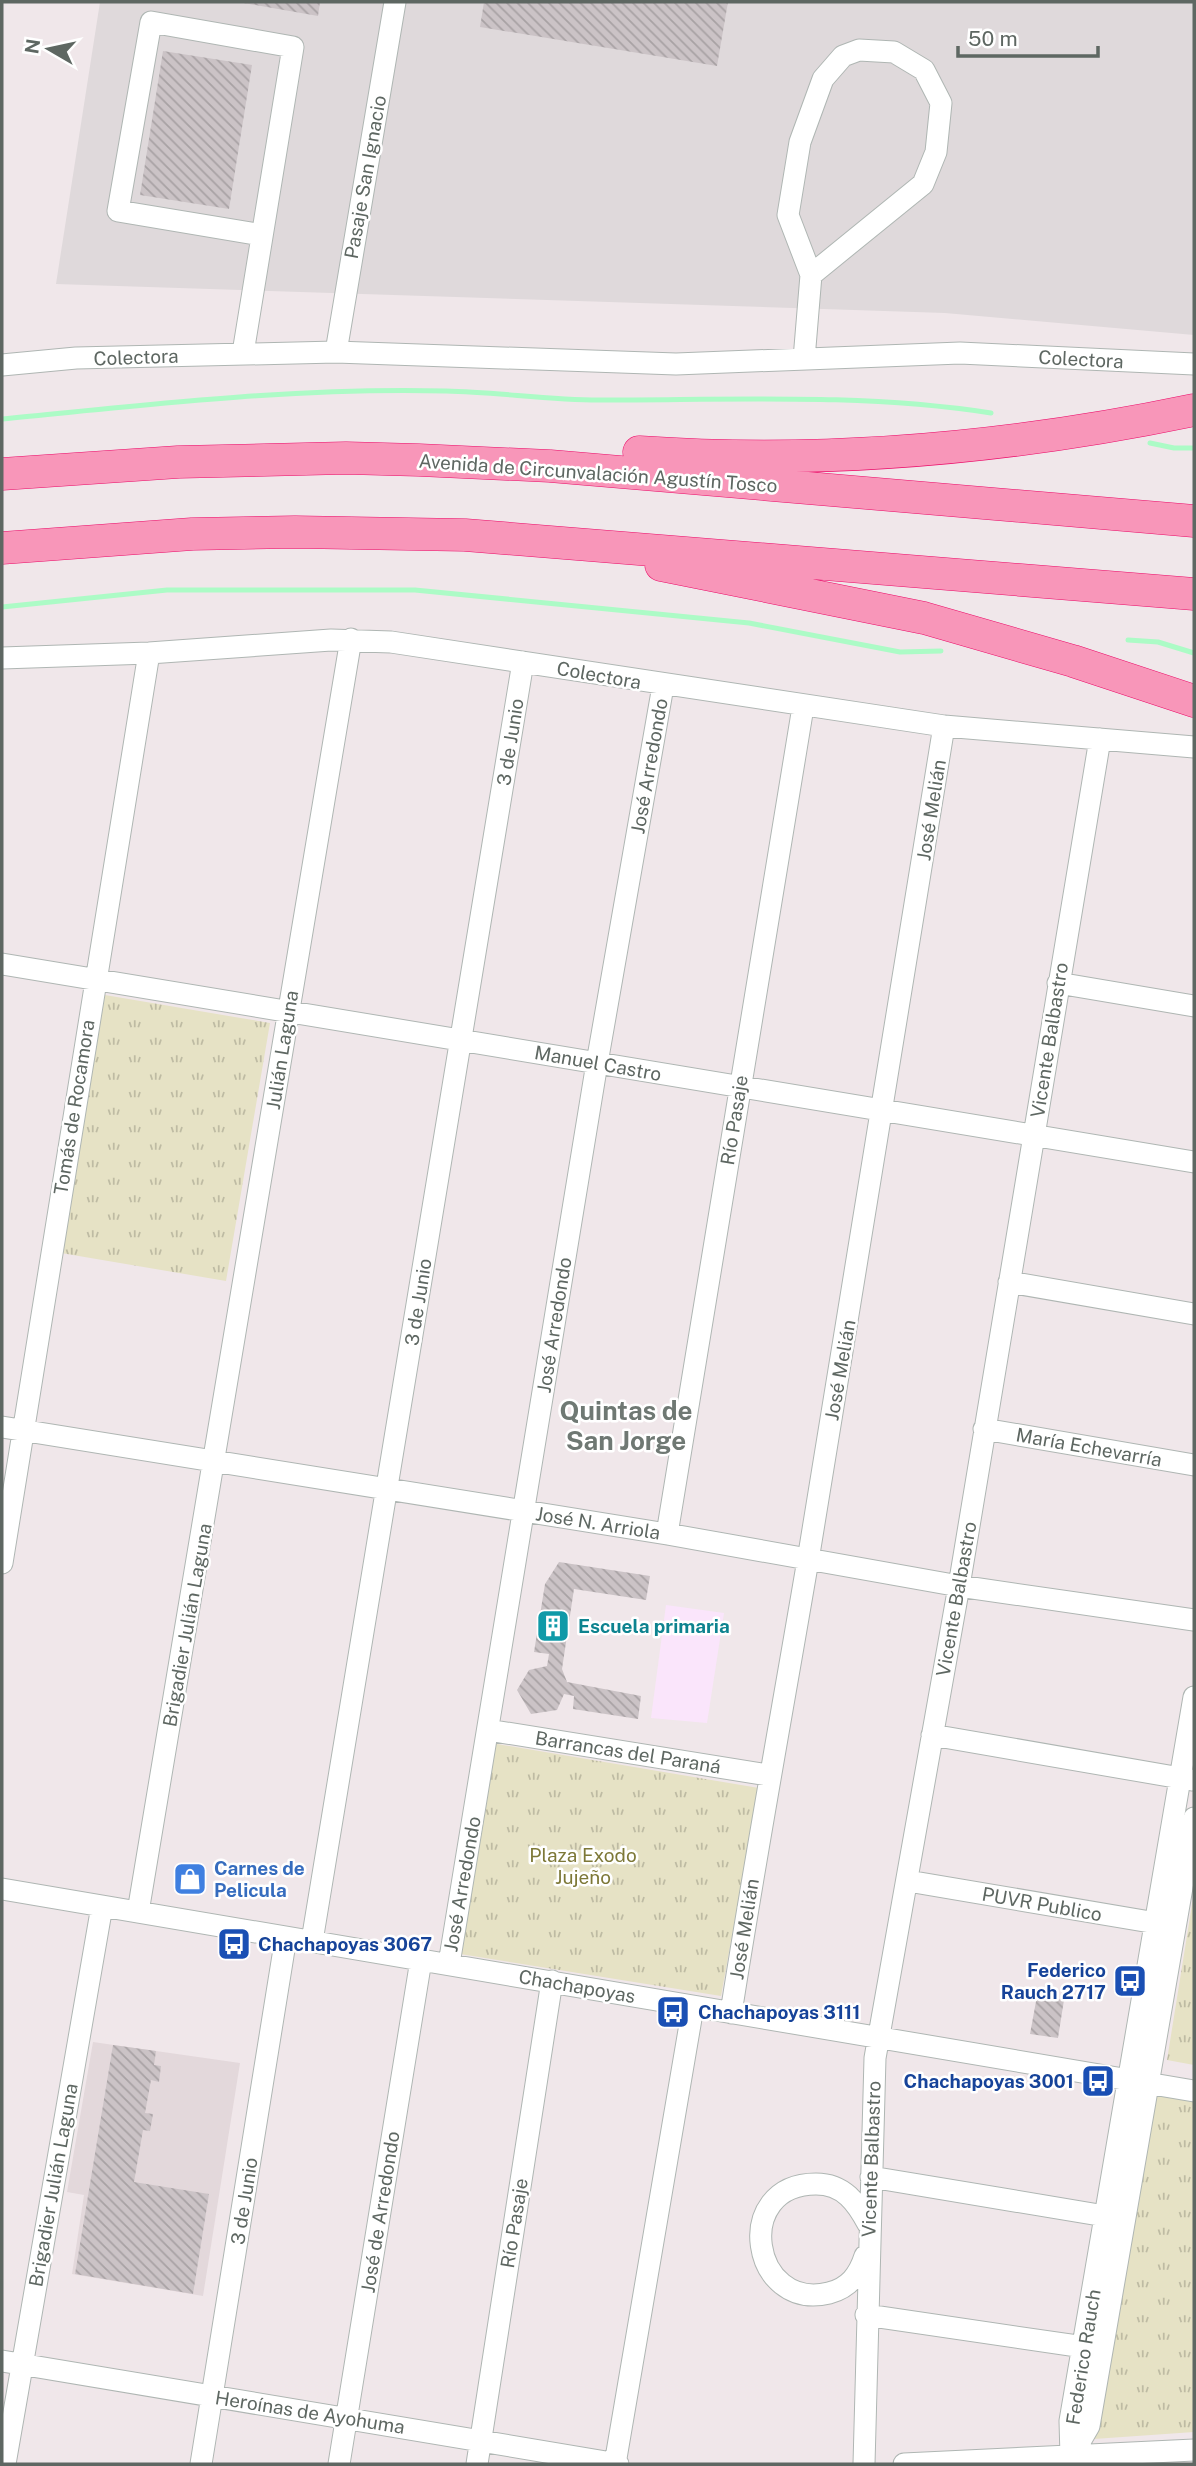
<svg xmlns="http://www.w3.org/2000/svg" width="1196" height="2466" font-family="'Public Sans',sans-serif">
<defs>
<pattern id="grass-tufts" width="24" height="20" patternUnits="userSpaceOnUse" patternTransform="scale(1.75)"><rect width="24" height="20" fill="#e6e2c5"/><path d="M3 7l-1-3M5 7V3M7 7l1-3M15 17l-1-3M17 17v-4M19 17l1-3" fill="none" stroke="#bebba3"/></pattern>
<pattern id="building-back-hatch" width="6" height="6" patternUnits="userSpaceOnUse" patternTransform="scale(1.75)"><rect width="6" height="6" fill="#cbc3c6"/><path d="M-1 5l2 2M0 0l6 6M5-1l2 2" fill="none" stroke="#a8a2a4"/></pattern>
</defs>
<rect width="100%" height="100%" fill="#f0e7ea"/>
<path fill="#dfd9db" d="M100,2H1194V335L945,313L56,284Z"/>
<path fill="#e3d8db" d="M93,2042L240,2063L203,2296L72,2274L84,2195L67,2192Z"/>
<path fill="#fae5fb" d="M666,1605L724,1613L707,1723L651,1718Z"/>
<path fill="url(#grass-tufts)" d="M105,995L270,1023L226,1281L61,1253Z
M491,1743L759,1788L721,1996L460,1954Z
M1194,1892V2065L1167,2060Z
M1156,2092L1194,2100V2432L1094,2439Z"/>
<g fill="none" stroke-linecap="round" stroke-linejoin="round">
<path stroke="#acfbc6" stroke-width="5" d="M2,419C149,405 297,387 446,391C497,392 548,400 599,400C730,400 862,393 991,413
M1150,443L1174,448H1194
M2,607L167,590H415L749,623L900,652L941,651
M1128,640L1158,642L1194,653"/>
</g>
<path fill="url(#building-back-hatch)" d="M238,2H320L318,16Z
M484,2H728L717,66L480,27Z
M163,51L252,65L229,209L140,195Z
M559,1562L650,1576L646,1600L574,1589L562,1669L567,1682L641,1696L638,1719L573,1709L574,1696L564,1694L557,1710L531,1714L517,1690L529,1670L547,1666L549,1654L534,1652L545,1584Z
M1037,1996L1064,2000L1058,2038L1030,2034Z
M113,2045L156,2051L154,2065L161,2066L159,2082L151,2080L145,2113L153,2114L150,2131L143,2130L134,2182L209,2194L193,2294L75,2274Z"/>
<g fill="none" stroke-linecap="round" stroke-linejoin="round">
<defs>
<path id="minor" d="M336,352L395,2
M243,353L293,47L151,22L118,211L262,235
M804,359L811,275L923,184L936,152L941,103L924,70L894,52L859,50L843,56L823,79L800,142L788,215L811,275
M2,365L76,358L336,352L676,364L960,353L1194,364
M2,658L149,653L331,640L391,642L944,726L1194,747
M2,964L1194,1162
M1058,983L1194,1006
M1009,1282L1194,1314
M2,1427L667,1534L959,1586L1194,1620
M984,1429L1194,1465
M667,1534L803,707
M2,1563L149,653
M1194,1697L1070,2421L1071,2457L1089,2426L1194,1818
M488,1730L768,1775
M932,1735L1192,1780
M908,1881L1168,1925
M2,1889L1194,2091
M138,1912L351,639
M312,1941L523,662
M449,1964L597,1063L663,686
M731,2013C755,1859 783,1707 809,1554C856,1278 900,1002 944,726
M871,2177L1105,2216
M865,2256C859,2275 849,2288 829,2293C751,2312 731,2184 816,2184C844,2184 857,2203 868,2224
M866,2315L1084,2347
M2,2361L618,2464
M5,2464L102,1906
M201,2464L286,1937
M339,2464L421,1960
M477,2464L552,1981
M615,2464L693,2007
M864,2464L875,2058L959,1586L1100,739
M904,2464L1194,2450"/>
<path id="highway" d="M639,452C826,465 1012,448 1194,410
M2,474L178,462L346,458L419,460L550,466L1194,521
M2,548L192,534L295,532L465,535L1194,594
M661,565L924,618L1073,661L1194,701"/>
</defs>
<use href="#minor" stroke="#afb6b3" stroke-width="23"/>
<use href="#highway" stroke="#eb0c69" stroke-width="33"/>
<use href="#minor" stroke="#fff" stroke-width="21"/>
<use href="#highway" stroke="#f896b9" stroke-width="32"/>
</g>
<defs>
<symbol id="building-square" viewBox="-11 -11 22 22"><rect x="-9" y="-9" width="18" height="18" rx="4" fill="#0f9aa8" stroke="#fff"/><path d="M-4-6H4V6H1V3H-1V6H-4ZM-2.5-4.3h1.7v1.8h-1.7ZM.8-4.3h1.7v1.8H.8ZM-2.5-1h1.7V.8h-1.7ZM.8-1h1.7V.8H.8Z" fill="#fff"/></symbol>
<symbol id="shop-square" viewBox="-11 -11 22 22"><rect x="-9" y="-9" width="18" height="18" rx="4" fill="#3f7fe0" stroke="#fff"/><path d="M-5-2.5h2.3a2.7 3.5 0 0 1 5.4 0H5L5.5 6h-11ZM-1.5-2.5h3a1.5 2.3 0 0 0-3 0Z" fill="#fff"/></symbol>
<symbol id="bus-square" viewBox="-11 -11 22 22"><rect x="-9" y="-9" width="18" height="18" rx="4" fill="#1a4fb4" stroke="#fff"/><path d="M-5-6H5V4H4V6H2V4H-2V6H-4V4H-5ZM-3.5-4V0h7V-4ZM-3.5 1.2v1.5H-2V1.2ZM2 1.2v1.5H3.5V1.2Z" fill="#fff"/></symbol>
</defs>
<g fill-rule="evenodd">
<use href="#building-square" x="534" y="1607" width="38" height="38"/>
<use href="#shop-square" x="171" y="1860" width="38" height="38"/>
<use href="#bus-square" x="215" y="1925" width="38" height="38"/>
<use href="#bus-square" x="1111" y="1962" width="38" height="38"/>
<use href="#bus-square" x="654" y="1993" width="38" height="38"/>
<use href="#bus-square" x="1079" y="2062" width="38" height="38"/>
</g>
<g text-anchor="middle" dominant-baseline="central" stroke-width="5" stroke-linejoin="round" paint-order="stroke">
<g font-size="19" fill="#5e6762" stroke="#fff">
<text transform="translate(365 177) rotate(-80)">Pasaje San Ignacio</text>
<text transform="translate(136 357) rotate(-2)">Colectora</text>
<text transform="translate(1081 359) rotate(3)">Colectora</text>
<text transform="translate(598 473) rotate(4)">Avenida de Circunvalación Agustín Tosco</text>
<text transform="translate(599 675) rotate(10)">Colectora</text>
<text transform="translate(510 742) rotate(-81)">3 de Junio</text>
<text transform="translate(649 766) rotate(-80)">José Arredondo</text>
<text transform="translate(931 810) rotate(-81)">José Melián</text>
<text transform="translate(1049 1040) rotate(-81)">Vicente Balbastro</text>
<text transform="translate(282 1050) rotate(-81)">Julián Laguna</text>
<text transform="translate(598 1063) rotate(10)">Manuel Castro</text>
<text transform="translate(74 1107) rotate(-81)">Tomás de Rocamora</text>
<text transform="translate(734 1120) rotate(-81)">Río Pasaje</text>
<text transform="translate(418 1302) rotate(-81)">3 de Junio</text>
<text transform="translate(554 1325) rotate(-81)">José Arredondo</text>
<text transform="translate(840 1370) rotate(-80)">José Melián</text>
<text transform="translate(1089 1447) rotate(10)">María Echevarría</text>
<text transform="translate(598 1523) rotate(9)">José N. Arriola</text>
<text transform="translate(956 1599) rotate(-80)">Vicente Balbastro</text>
<text transform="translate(187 1625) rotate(-80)">Brigadier Julián Laguna</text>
<text transform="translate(628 1752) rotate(9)">Barrancas del Paraná</text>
<text transform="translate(462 1884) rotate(-80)">José Arredondo</text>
<text transform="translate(1042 1904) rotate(10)">PUVR Publico</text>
<text transform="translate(744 1929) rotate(-81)">José Melián</text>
<text transform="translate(577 1986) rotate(10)">Chachapoyas</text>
<text transform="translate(871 2159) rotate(-88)">Vicente Balbastro</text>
<text transform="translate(53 2185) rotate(-80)">Brigadier Julián Laguna</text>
<text transform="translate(244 2201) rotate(-81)">3 de Junio</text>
<text transform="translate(380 2212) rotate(-81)">José de Arredondo</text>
<text transform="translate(514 2223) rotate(-81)">Río Pasaje</text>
<text transform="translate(1083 2357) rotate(-81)">Federico Rauch</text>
<text transform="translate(310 2412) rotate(9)">Heroínas de Ayohuma</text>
</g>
<g font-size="19" font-weight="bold" fill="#0d838f" stroke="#fff" text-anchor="start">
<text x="578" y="1626">Escuela primaria</text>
</g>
<g font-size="19" fill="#7d7837" stroke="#fff">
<text x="583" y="1855">Plaza Exodo<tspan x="583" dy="22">Jujeño</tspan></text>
</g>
<g font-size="19" font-weight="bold" fill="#366cbe" stroke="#fff" text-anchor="start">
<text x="214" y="1868">Carnes de<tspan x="214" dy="22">Pelicula</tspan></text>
</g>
<g font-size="19" font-weight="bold" fill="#164399" stroke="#fff" text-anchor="start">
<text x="258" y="1944">Chachapoyas 3067</text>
<text x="1106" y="1970" text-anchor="end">Federico<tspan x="1106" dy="22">Rauch 2717</tspan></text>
<text x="698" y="2012">Chachapoyas 3111</text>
<text x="1074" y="2081" text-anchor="end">Chachapoyas 3001</text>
</g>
<g font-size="26" font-weight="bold" fill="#6f7873" stroke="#fff">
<text x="626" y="1410">Quintas de<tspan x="626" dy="30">San Jorge</tspan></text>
</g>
</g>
<rect width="1196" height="2466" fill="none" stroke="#5e6762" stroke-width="7"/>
<g transform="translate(49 49) rotate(279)" stroke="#ffffff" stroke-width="5" paint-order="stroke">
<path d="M0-5L12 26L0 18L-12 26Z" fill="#5e6762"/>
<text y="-10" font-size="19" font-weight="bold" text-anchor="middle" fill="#5e6762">N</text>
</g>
<path d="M958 46v10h140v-10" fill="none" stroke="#5e6762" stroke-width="3.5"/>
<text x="968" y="46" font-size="21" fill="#5e6762" stroke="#ffffff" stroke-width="5" paint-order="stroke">50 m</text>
</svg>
